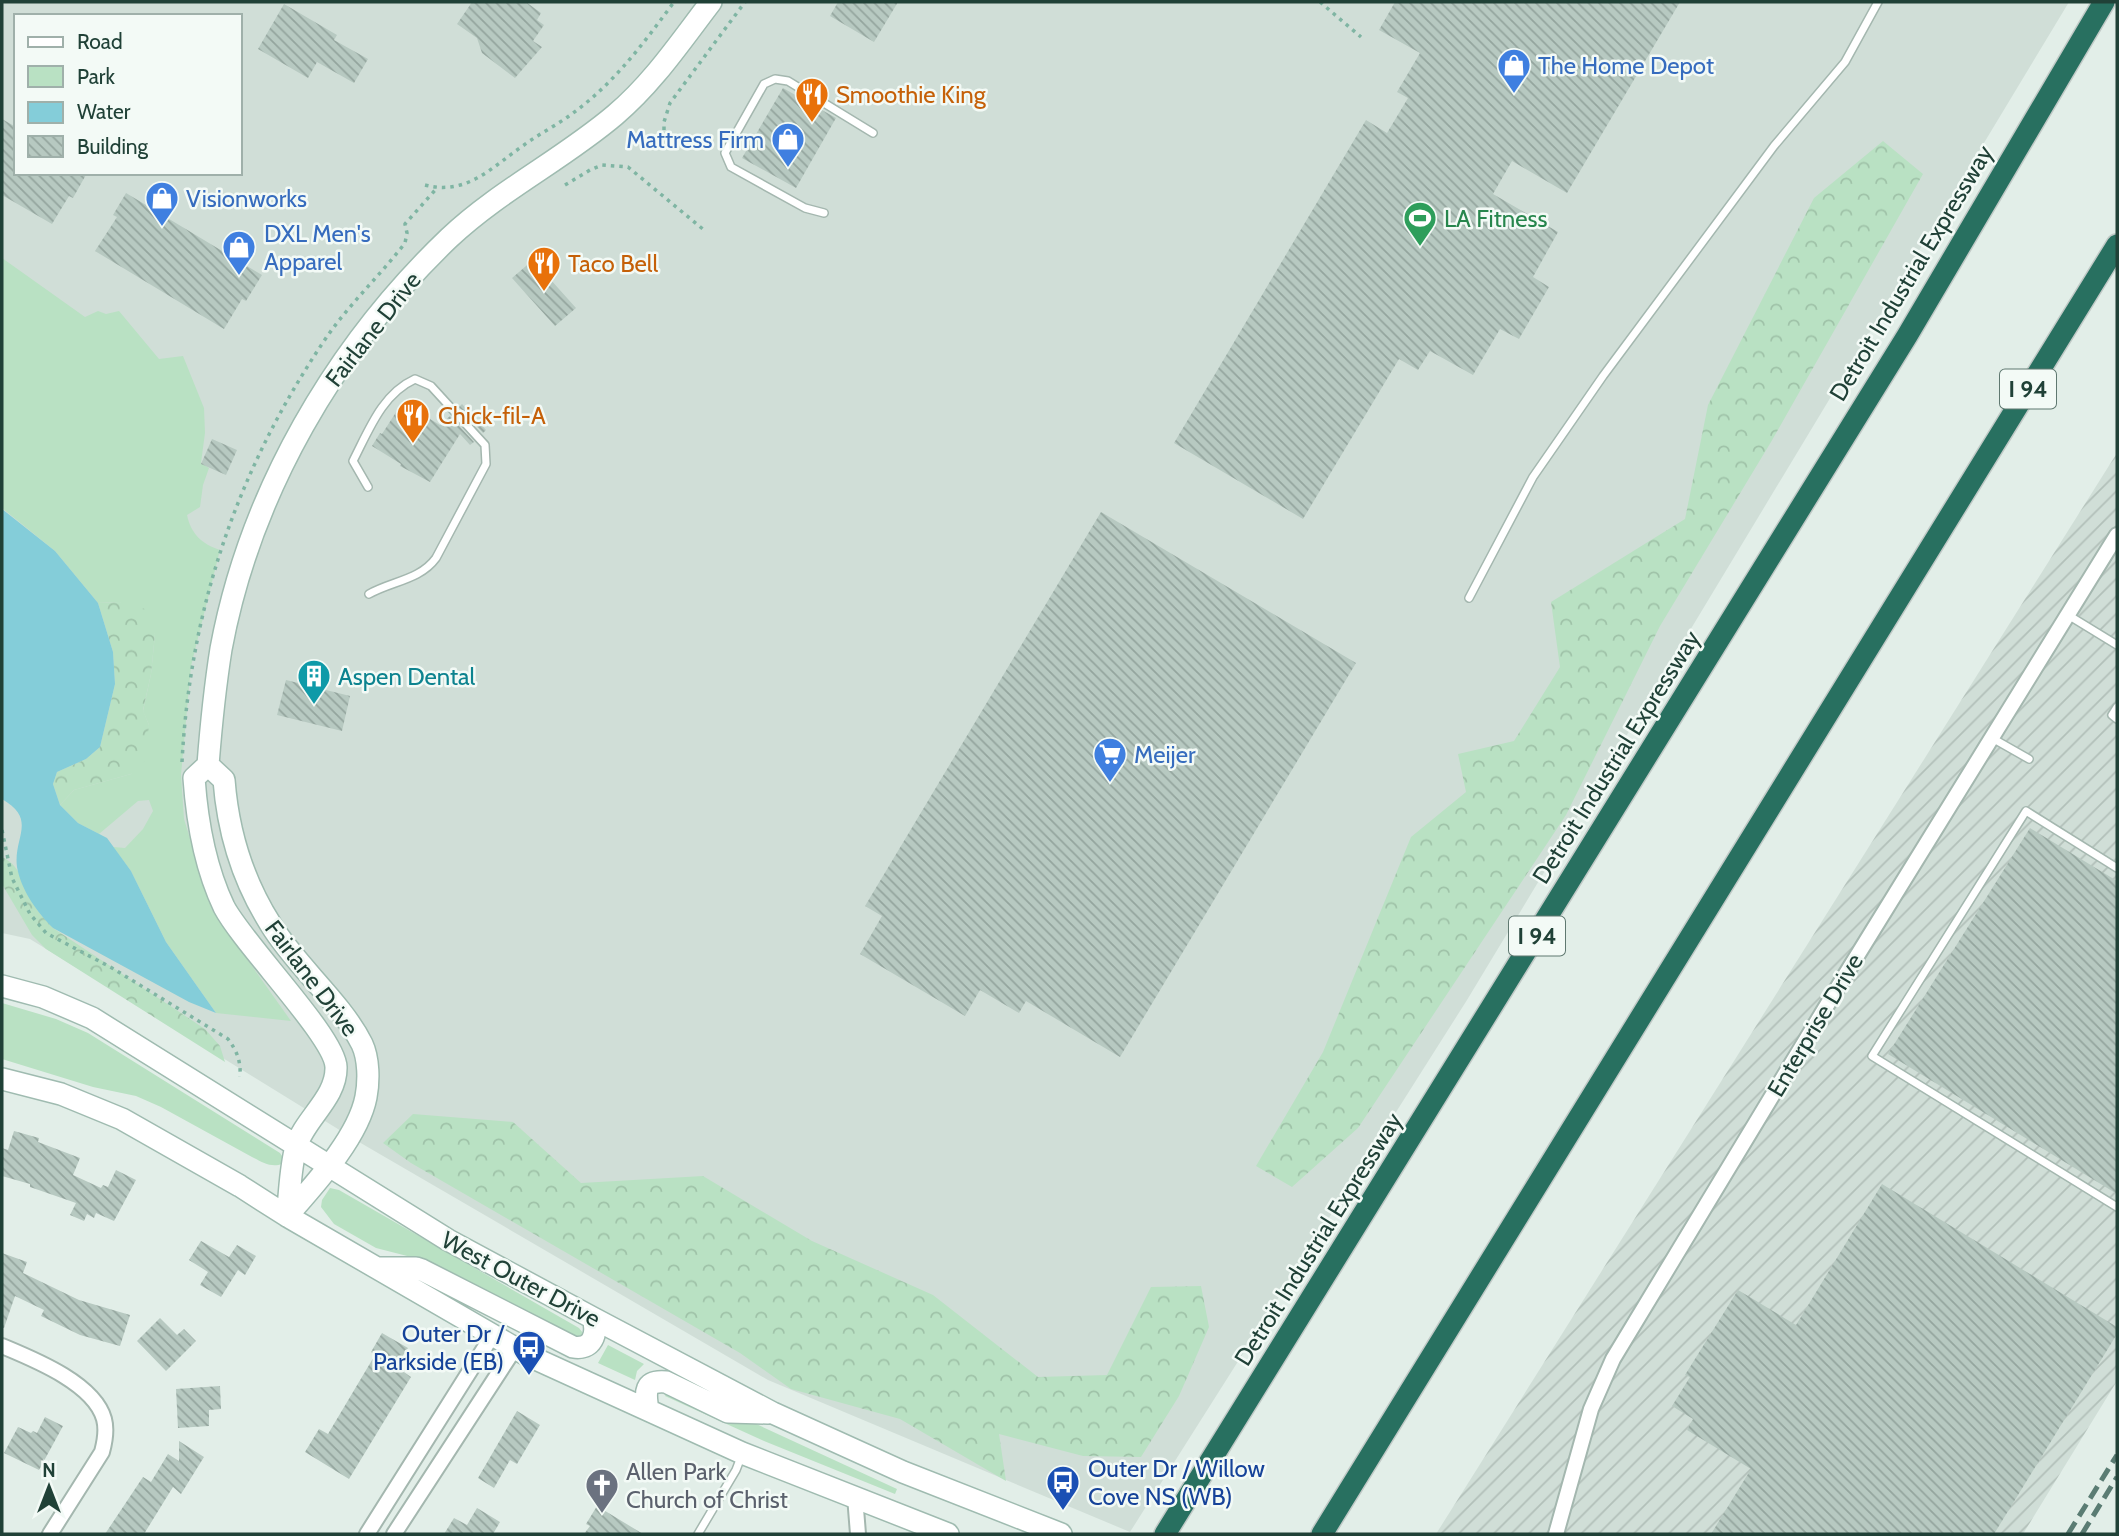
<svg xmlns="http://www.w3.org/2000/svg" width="2119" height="1536" font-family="Cabin,sans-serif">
<defs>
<pattern id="industrial-furrows" width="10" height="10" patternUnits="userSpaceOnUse" patternTransform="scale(1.75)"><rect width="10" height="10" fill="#d0ded7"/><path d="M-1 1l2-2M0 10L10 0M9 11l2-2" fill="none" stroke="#b2c0b9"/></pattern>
<pattern id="forest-crowns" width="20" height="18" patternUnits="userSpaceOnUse" patternTransform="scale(1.75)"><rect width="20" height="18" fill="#b9e1c3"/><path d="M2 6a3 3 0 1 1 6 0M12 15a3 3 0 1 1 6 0" fill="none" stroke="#9fc2a8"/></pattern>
<pattern id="building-back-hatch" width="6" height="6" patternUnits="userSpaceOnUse" patternTransform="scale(1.75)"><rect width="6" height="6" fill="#b7c9c1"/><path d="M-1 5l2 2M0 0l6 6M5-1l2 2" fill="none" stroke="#94a59e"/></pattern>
</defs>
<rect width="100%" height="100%" fill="#e2eee8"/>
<path fill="#d0ded7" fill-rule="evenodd" d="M2,2H2069L1467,1000L1130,1532L768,1380L359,1142L30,939L2,933ZM16,16H240V173H16Z"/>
<path fill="url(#industrial-furrows)" d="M2117,453V1381L2023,1534H1436Z"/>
<path fill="#b9e1c3" d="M2,258L85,317L98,311L106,314L119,311L159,359L183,356L204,408L205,433L201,463L209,468L203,485L200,507L187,515C191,534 202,544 220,550L191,666L181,775L184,819L212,910L291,1021L216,1013L166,942L131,871L113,847L125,848L143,829L153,811L149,800L138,801L99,834L78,823L60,805L74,790L131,774L149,725L143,711L151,674L155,634L120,602L98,603L55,551L2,508Z
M2,1003L56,1019L88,1033L280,1153L284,1159L282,1164C271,1168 262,1162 252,1157L161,1107L136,1096L93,1087L2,1059Z
M330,1188L339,1190L579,1328L583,1333L579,1338L415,1258L376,1248L334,1224L321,1207L322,1200Z
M608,1345L644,1364L637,1371L635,1380L598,1363Z
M668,1389L754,1423L897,1489L895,1494L764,1441L665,1396Z"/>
<path fill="url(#forest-crowns)" d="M1883,141L1923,174L1771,442L1660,626L1566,815L1358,1128L1292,1187L1256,1166L1323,1052L1411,837L1466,792L1458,754L1514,741L1560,667L1551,602L1685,519L1708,405L1814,198Z
M120,602L145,609L155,634L151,674L143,710L149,725L145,761L131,774L74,790L60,805L53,784L57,772L86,759L100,747L115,684L113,652L98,603Z
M2,857C23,866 26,893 38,911C42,917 48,922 53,928L205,1029L220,1046L225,1062L46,949L32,935L2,884Z
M413,1114L513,1122L581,1183L703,1176L812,1241L933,1295L1038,1377L1107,1375L1151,1287L1201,1286L1209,1327L1179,1396L1141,1457L1083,1456L999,1434L1006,1481L900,1419L791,1389L740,1353L411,1163L383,1143Z"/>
<path fill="#84cdd9" d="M2,509L55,551L98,603L113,652L115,684L100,747L86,759L57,772L53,784L60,805L78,823L107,838L131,871L166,942L216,1013L189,1002L53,928C37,912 21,890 17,867C13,837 38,820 2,799Z"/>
<path fill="url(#building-back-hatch)" d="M472,2H526L541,13L537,20L544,25L533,41L542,47L515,78L482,53L477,38L457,24Z
M838,2H898L874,42L830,16Z
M1395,2H1680L1567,193L1512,161L1493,194L1558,232L1533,277L1549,287L1519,339L1500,329L1473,375L1430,351L1418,370L1399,359L1303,519L1174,443L1366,120L1387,133L1408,98L1397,92L1420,53L1379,30Z
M284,4L337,35L334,40L368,59L354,83L317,62L308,78L258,49Z
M783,88L836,118L796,188L742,158Z
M2,119L16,127V173H87L73,198L69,196L52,224L2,195Z
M126,193L262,275L246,301L242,299L224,329L95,251L117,217L113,215Z
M533,260L576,308L555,326L512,278Z
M462,404L486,430L483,433L459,407Z
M400,406L428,422L430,419L440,425L450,416L474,442L470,445L460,434L430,482L400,466L401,464L372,446L380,433L382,434Z
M212,439L237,450L226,475L201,464Z
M1101,512L1356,663L1120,1057L1026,1001L1019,1013L980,990L965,1016L860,954L882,916L865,906Z
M286,680L350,696L342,731L277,715Z
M2030,828L2117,881V1194L1888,1054Z
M14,1131L39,1138L38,1142L80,1158L73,1175L101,1188L103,1185L108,1187L116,1170L136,1180L114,1221L96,1213L94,1218L87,1214L84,1221L70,1215L76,1203L30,1187V1184L2,1176V1148L8,1150Z
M1882,1184L2117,1327V1334L1994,1534H1711L1751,1469L1687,1430L1693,1419L1672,1406L1690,1377L1685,1375L1738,1290L1796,1325Z
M201,1241L229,1257L237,1245L256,1256L245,1275L238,1270L221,1297L200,1285L208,1272L189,1260Z
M2,1253L27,1262L23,1273L79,1300L130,1315L120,1346L80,1335L41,1316L44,1310L15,1296L4,1328H2Z
M160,1318L177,1335L184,1329L196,1341L166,1371L137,1341Z
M382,1333L408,1348L399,1361L401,1363L398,1368L411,1377L349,1479L305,1452L319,1429L328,1434L375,1355L371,1352Z
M220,1386L221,1409L209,1410V1426L178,1428L176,1389Z
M517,1411L540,1425L517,1464L510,1460L494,1488L478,1478Z
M45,1417L63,1426L39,1470L4,1453L18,1427L31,1433L33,1431L37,1433Z
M179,1441L204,1457L181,1494L173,1487L144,1534H105L143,1477L151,1482L168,1454L179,1461Z
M597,1506L643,1534H584L590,1526L586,1524Z
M477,1508L500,1522L493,1534H444L454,1518L467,1525Z"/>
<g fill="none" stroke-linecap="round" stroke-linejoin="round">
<defs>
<path id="lane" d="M824,213L805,208L731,167L725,153L764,84L775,79L788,81L873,133
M368,487L353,461C369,430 382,394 415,379L431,386L485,445L486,464L436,558C420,580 392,581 369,594
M1469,598L1533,477L1603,376L1774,146L1845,62L1878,2
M2068,615L2117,645
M2117,707L2112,715L2117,719
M1992,738L2029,759
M2117,868L2026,811L1872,1056L2117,1207
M698,1534L736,1470L741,1457"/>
<path id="street" d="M2,1346C33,1359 94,1383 104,1419C107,1430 105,1441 102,1452L50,1534
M855,1496L858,1534
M367,1534L492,1336
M394,1534L515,1348
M1556,1534L1591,1409L1613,1359L1844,977L2117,535"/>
<path id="secondary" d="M208,765L224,780C228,832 243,881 271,925C296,966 341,1002 362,1044C369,1059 369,1081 366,1097C358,1138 314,1185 287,1216
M2,986L43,997L92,1018L448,1240L593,1318L773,1413L903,1472L1061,1534
M2,1079L61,1094L122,1119L240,1186L287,1216L527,1355L742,1453L948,1534
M287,1216C290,1194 290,1168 296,1147C304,1119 337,1098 336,1067C335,1037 244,945 224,907C205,867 197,821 194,778L208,765C211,726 215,687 221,649C250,493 335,347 449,238C500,190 562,160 615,115C653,83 681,41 711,2
M378,1268H416L422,1270L573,1347C592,1350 598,1335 593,1318
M648,1410C645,1392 644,1380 666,1382L728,1412L768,1413"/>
<path id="highway" d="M1165,1534L1907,336L2104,2
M1322,1534L2117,245"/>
</defs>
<use href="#lane" stroke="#a4b7af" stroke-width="10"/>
<use href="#street" stroke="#a4b7af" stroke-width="18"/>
<use href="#secondary" stroke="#9fbbb0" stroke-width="24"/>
<use href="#highway" stroke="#c1cac7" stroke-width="24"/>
<path stroke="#7fb5a3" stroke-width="3.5" stroke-dasharray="3.5 5" stroke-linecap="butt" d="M1320,2L1361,37
M664,130V122L670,103L745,2
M425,185C467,196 492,167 524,145C539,134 555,126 569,116C613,85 643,44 674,2
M565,185L590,170L602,165L628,167L704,230
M182,762C190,608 238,469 324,341C348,305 379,277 405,243L407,233L405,224L437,188
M2,830L12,878L30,914L46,933L112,968L228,1039C237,1051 241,1061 240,1077"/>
<use href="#lane" stroke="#fff" stroke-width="7"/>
<use href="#street" stroke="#fff" stroke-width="14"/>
<use href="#secondary" stroke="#fff" stroke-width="21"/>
<use href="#highway" stroke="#287060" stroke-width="21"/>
<path stroke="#5a7c73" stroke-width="5" stroke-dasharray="14 7" stroke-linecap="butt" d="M2068,1534L2117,1455
M2082,1534L2117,1477"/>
</g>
<defs>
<symbol id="shop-pin" viewBox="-11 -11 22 30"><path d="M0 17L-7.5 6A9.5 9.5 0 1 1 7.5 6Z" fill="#3f7fe0" stroke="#f3faf6"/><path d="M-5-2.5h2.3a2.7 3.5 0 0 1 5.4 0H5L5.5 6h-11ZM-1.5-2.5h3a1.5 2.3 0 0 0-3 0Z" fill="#fff"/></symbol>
<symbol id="restaurant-pin" viewBox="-11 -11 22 30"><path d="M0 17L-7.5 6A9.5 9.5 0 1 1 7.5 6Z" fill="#e8710a" stroke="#f3faf6"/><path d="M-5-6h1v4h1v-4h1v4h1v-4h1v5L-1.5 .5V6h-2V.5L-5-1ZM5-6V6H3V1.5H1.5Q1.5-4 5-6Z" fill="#fff"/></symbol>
<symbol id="stadium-pin" viewBox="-11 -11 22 30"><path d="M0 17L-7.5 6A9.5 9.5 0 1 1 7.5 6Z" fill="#2e9e5b" stroke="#f3faf6"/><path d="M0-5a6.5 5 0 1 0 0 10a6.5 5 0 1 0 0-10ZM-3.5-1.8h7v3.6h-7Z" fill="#fff"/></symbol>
<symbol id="building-pin" viewBox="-11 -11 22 30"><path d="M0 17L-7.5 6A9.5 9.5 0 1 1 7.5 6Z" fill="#0f9aa8" stroke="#f3faf6"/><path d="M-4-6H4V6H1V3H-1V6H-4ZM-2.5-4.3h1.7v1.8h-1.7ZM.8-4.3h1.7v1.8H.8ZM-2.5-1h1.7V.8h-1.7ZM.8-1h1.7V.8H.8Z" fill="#fff"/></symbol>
<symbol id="supermarket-pin" viewBox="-11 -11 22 30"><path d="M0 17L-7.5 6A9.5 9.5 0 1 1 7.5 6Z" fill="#3f7fe0" stroke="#f3faf6"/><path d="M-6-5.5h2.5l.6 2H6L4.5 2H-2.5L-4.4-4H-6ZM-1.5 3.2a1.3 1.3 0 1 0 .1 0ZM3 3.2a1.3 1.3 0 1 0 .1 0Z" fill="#fff"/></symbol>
<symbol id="bus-pin" viewBox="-11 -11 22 30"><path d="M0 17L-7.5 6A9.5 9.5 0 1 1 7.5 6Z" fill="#1a4fb4" stroke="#f3faf6"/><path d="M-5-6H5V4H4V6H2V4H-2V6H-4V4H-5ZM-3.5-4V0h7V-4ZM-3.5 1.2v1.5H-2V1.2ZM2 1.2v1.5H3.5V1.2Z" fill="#fff"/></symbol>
<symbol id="church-pin" viewBox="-11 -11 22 30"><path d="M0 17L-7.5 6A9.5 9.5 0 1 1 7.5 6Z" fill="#6b7280" stroke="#f3faf6"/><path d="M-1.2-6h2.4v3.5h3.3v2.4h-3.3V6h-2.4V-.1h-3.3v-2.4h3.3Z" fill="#fff"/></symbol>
</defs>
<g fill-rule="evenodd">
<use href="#shop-pin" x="1495" y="46" width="38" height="52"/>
<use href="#restaurant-pin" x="793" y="75" width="38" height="52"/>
<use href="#shop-pin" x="769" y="120" width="38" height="52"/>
<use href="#shop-pin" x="143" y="179" width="38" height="52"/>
<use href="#stadium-pin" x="1401" y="199" width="38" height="52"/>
<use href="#shop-pin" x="220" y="228" width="38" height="52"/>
<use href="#restaurant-pin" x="525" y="244" width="38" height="52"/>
<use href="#restaurant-pin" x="394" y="396" width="38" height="52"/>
<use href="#building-pin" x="295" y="657" width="38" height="52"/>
<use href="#supermarket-pin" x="1091" y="735" width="38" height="52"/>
<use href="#bus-pin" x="510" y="1328" width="38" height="52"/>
<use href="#bus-pin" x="1044" y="1463" width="38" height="52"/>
<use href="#church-pin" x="583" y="1466" width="38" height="52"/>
</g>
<g text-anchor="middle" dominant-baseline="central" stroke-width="5" stroke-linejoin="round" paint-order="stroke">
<g fill="#f3faf6" stroke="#5f7870" stroke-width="2">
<rect x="2000" y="369.5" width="56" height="39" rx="5"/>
<rect x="1509" y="916.5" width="56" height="39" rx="5"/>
</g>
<g font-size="23" font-weight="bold" fill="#204137">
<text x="2028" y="389">I 94</text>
<text x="1537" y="936">I 94</text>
</g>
<g font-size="24" fill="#366cbe" stroke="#f3faf6" text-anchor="start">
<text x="1538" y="65">The Home Depot</text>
<text x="764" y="139" text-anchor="end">Mattress Firm</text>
<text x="186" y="198">Visionworks</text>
<text x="264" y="233">DXL Men's<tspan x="264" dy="28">Apparel</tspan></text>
<text x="1134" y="754">Meijer</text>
</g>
<g font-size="24" fill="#c56008" stroke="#f3faf6" text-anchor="start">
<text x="836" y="94">Smoothie King</text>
<text x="568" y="263">Taco Bell</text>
<text x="438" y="415">Chick-fil-A</text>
</g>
<g font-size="24" fill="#27864d" stroke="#f3faf6" text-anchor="start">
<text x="1444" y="218">LA Fitness</text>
</g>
<g font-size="24" fill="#204137" stroke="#f3faf6">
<text transform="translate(1911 273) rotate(-59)">Detroit Industrial Expressway</text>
<text transform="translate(373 329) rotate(-52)">Fairlane Drive</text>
<text transform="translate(1616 757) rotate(-58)">Detroit Industrial Expressway</text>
<text transform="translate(312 978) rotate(53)">Fairlane Drive</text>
<text transform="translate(1815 1025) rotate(-59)">Enterprise Drive</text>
<text transform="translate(1318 1239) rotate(-58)">Detroit Industrial Expressway</text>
<text transform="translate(521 1279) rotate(28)">West Outer Drive</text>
</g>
<g font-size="24" fill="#0d838f" stroke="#f3faf6" text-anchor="start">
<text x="338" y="676">Aspen Dental</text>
</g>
<g font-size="24" fill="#164399" stroke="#f3faf6" text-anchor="end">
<text x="504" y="1333">Outer Dr /<tspan x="504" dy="28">Parkside (EB)</tspan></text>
<text x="1088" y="1468" text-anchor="start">Outer Dr / Willow<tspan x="1088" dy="28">Cove NS (WB)</tspan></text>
</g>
<g font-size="24" fill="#5b616d" stroke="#f3faf6" text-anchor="start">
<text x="626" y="1471">Allen Park<tspan x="626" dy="28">Church of Christ</tspan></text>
</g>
</g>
<rect width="2119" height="1536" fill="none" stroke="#204137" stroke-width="7"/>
<rect x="14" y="14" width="228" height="161" fill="#f3faf6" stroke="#9fb0aa" stroke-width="2"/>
<rect x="28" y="37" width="35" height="10" fill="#ffffff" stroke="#9fb0aa" stroke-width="2"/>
<text x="77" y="49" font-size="21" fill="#204137">Road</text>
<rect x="28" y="66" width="35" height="21" fill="#b9e1c3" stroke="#9fb0aa" stroke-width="2"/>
<text x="77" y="84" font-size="21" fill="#204137">Park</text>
<rect x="28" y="102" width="35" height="21" fill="#84cdd9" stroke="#9fb0aa" stroke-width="2"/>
<text x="77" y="119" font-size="21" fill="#204137">Water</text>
<rect x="28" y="136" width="35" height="21" fill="url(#building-back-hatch)" stroke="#9fb0aa" stroke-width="2"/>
<text x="77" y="154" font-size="21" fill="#204137">Building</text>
<g transform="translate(49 1487)" stroke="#f3faf6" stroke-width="5" paint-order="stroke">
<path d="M0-5L12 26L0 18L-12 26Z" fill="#204137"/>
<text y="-10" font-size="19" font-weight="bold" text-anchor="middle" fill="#204137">N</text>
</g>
</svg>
